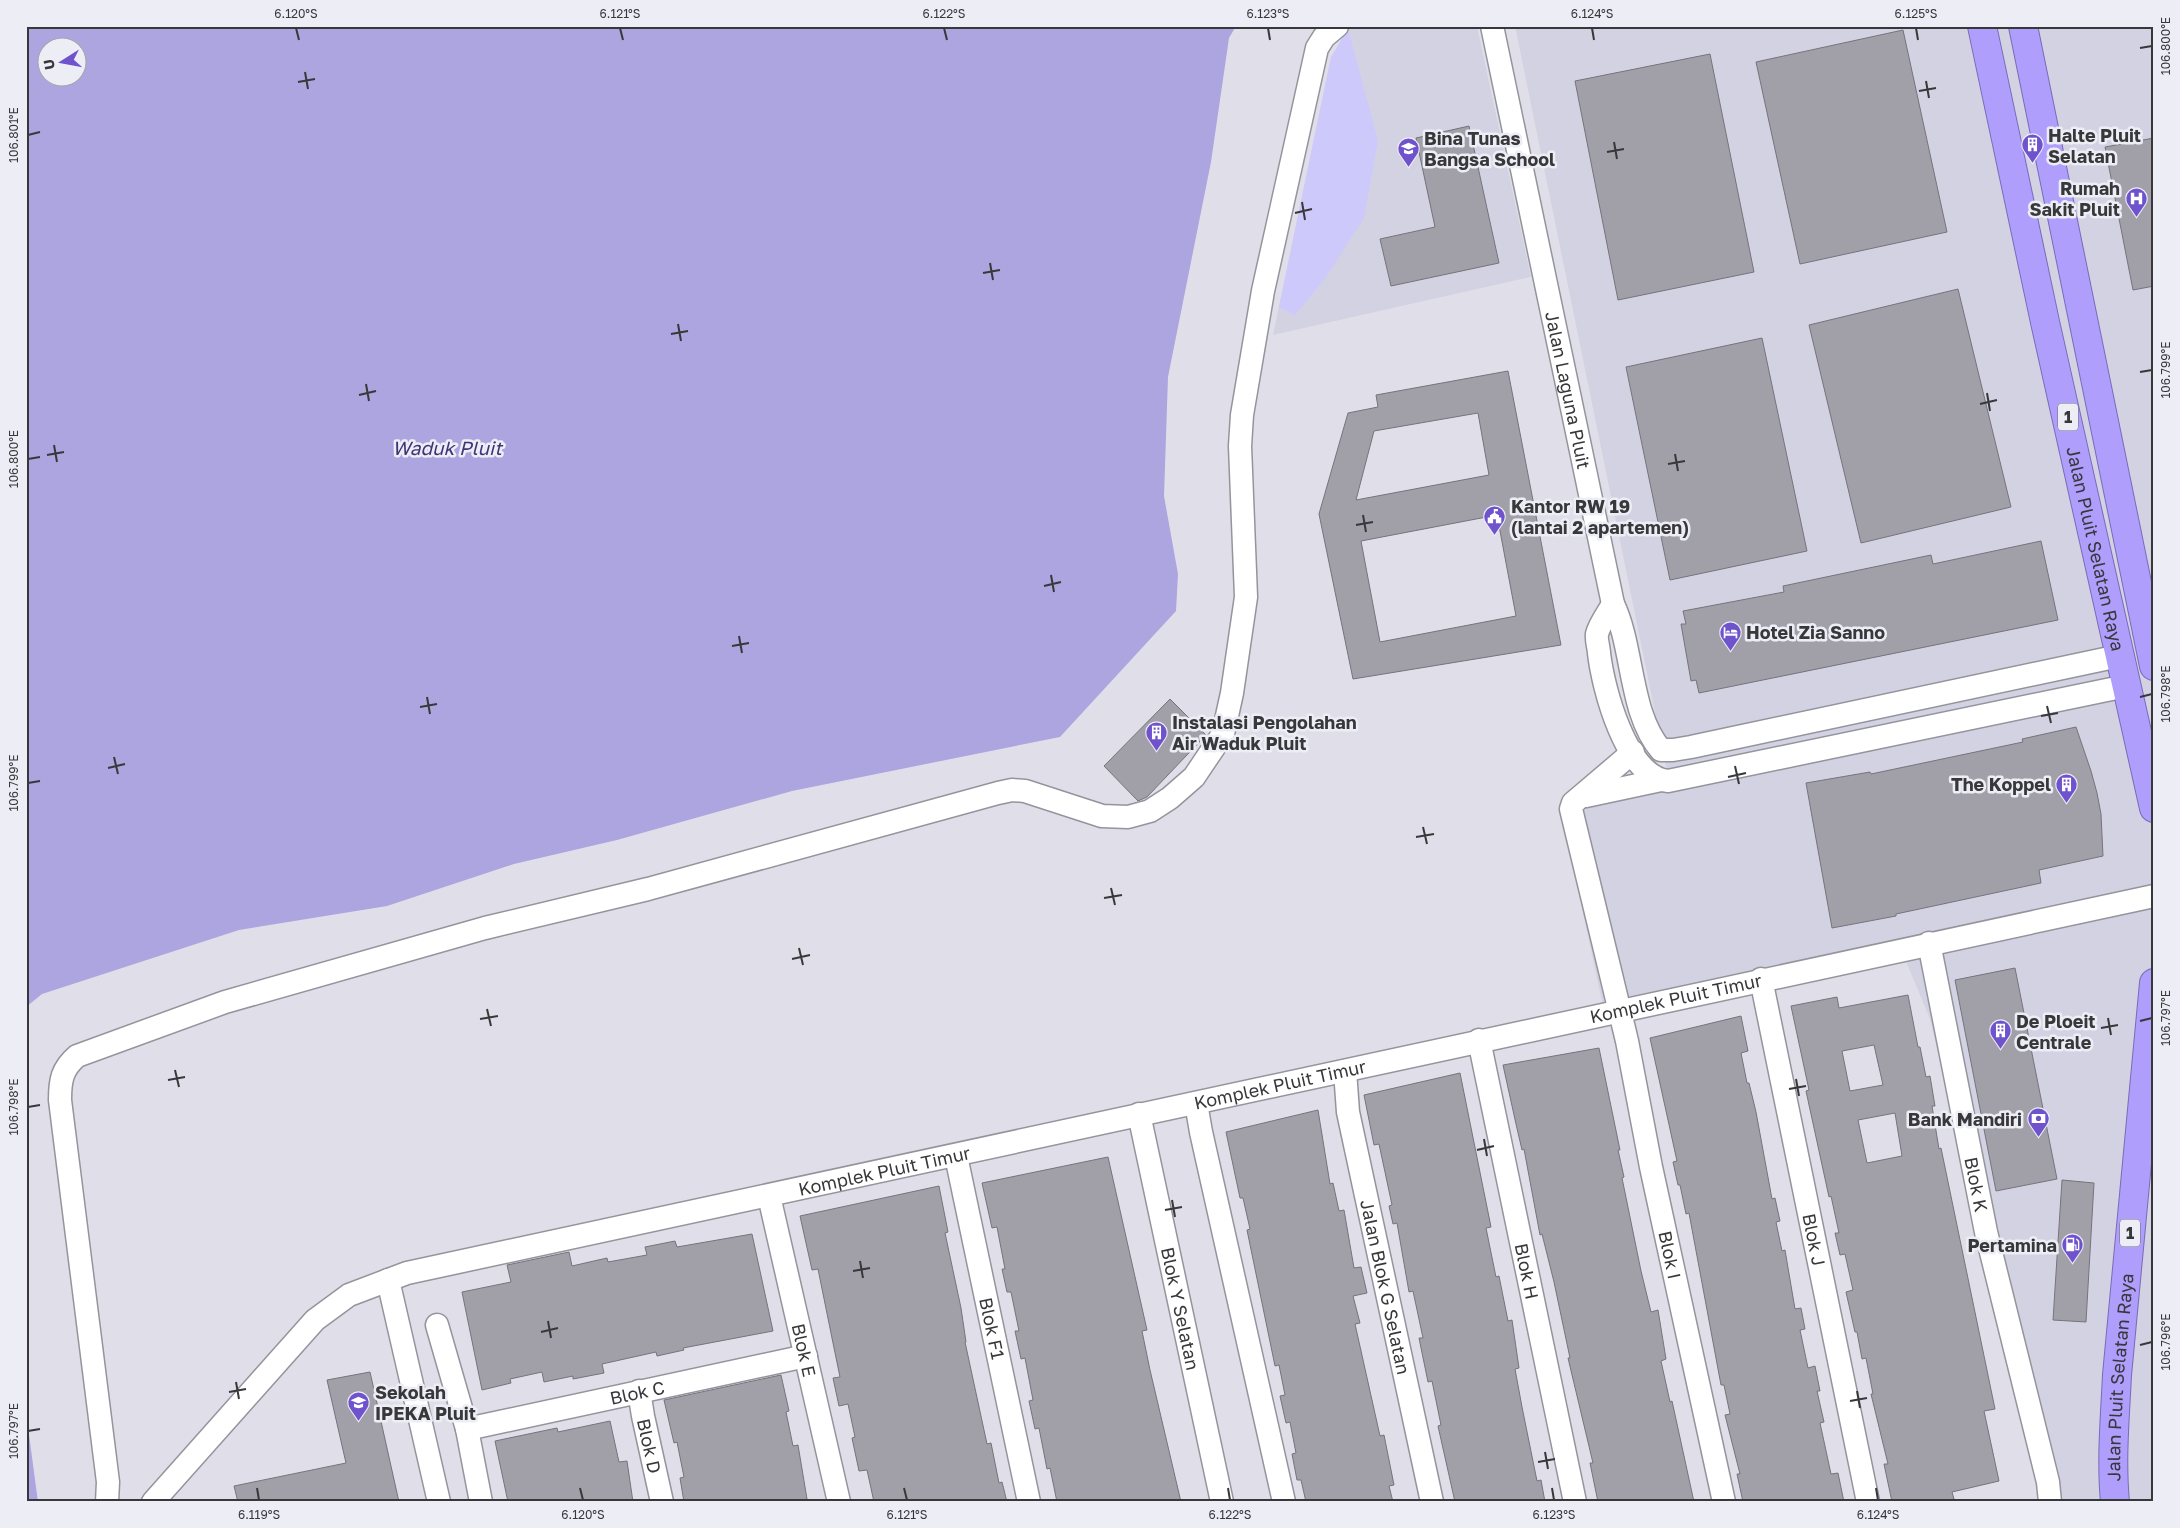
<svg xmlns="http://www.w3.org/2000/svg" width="2180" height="1528" font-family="'Golos Text',sans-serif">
<rect width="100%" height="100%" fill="#e0dfe9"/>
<path fill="#d3d2e2" d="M1357,26H1477L1531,277L1273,335L1331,57L1348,29Z
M1515,26H2154V1502H2043L1930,1019L1902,952L1605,1016L1561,810L1670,786Z"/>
<path fill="#cec9fb" d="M1348,29L1378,141L1364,218L1324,280L1295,315L1279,307L1331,57Z"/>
<path fill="#aca5df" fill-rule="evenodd" d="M26,26H1236L1229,38L1211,162L1168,377L1164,496L1178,574L1176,611L1060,737L792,791L617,840L514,864L387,906L239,930L42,994L26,1007ZM48,48H78V78H48Z
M26,1412L38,1502H26Z"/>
<path fill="#a1a0a9" stroke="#75747d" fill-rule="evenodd" d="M1903,30L1947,232L1800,264L1756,62Z
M1710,54L1754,272L1618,300L1575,81Z
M1469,126L1499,263L1391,286L1380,239L1435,227L1416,138Z
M2154,138V286L2133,290L2105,147Z
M1958,289L2011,507L1861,543L1809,325Z
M1762,338L1807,551L1670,580L1626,367Z
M1508,371L1561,645L1353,679L1319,514L1348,413L1378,407L1376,395ZM1478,413L1489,475L1356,500L1374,431ZM1497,515L1516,616L1380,642L1361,541Z
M2041,541L2058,620L1699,693L1696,680L1691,681L1681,624H1686L1683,611L1784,592L1783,586L1931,555L1933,564Z
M1170,699L1206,735L1147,797L1138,801L1104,766Z
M2076,727L2091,771L2097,793L2101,814L2103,856L2039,870L2041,883L1896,914V916L1832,928L1806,783L1870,772L1871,774L2023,742L2022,739Z
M2015,968L2057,1179L1996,1191L1955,980Z
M1908,995L1918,1047H1920L1926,1077L1930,1076L1935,1106H1932L1939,1149L1941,1148L1995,1409L1984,1411L1999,1481L1952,1492L1954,1499L1941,1502H1892L1884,1464H1888L1871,1394H1873L1866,1358L1862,1359L1857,1332H1855L1846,1292L1853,1290L1845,1254L1840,1255L1835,1233H1839L1831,1196L1829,1197L1806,1091L1809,1090L1791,1006L1837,997L1839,1008ZM1874,1045L1883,1085L1850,1091L1842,1051ZM1895,1113L1902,1156L1867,1163L1858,1120Z
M1741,1016L1748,1051L1741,1053L1747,1083H1749L1756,1112L1772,1199L1775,1198L1780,1221L1776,1222L1782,1251L1785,1250L1795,1309L1801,1308L1805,1329L1800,1330L1808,1368L1815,1366L1820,1391H1817L1824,1422L1820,1423L1831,1474L1838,1473L1844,1502H1743L1737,1474H1740L1725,1415L1730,1414L1724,1385H1721L1689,1213L1686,1214L1680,1185H1678L1673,1162L1677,1161L1650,1038Z
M1599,1048L1620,1150H1618L1624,1177L1622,1178L1641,1271L1651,1312L1658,1310L1666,1359L1661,1361L1670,1402L1672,1401L1694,1502H1598L1590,1463H1593L1568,1358H1570L1554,1282L1542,1234L1540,1235L1524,1149L1522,1150L1516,1124L1503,1065Z
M1460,1073L1491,1227L1486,1228L1496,1277L1499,1276L1508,1321L1512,1320L1519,1368L1515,1369L1522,1407L1537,1481L1541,1480L1545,1502H1455L1438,1426L1441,1425L1432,1381L1428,1382L1419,1338H1423L1413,1291L1409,1292L1397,1223L1393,1224L1389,1206L1392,1205L1379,1144L1374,1145L1364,1095Z
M1318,1110L1330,1184L1333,1183L1339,1211L1344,1210L1354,1268L1361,1267L1367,1293L1353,1296L1360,1323L1355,1324L1380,1436L1384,1435L1394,1485L1389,1486L1393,1502H1306L1301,1480H1297L1292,1454L1296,1453L1290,1422L1286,1423L1280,1396L1285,1395L1279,1365L1275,1366L1247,1230L1250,1229L1243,1198H1240L1226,1132Z
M1108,1157L1147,1330L1142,1331L1150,1370L1181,1502H1057L1050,1468L1047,1469L1039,1428L1035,1429L1029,1401L1033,1400L1025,1358L1021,1359L1015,1331H1019L1011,1292H1007L1002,1269H1005L997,1227L992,1228L982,1183Z
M2062,1180L2094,1183L2086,1322L2053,1320Z
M939,1186L948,1232L945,1233L961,1308L966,1342H965L987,1444L991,1443L999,1483L1002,1482L1007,1502H874L867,1470L859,1471L852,1438L855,1437L848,1404L839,1406L833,1378L840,1377L833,1343L818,1269L812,1270L800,1216Z
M752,1234L773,1331L683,1348L684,1350L657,1356L656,1352L602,1364L604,1373L573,1379V1376L544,1382L542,1372L510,1379L511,1383L482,1390L462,1292L511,1282L507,1265L569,1252L572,1266L607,1258L608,1262L647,1255L645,1247L675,1241L677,1247Z
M370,1372L399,1502H238L234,1486L346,1463L327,1380Z
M781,1375L789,1411L786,1412L793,1446L798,1445L807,1499L795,1502H684L680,1478L684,1477L677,1442L674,1443L664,1400Z
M610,1421L619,1462L627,1461L633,1502H508L495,1441L557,1428L558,1432Z"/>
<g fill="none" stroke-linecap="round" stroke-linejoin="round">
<defs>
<g id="minor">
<path id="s1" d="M1492,26L1613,604C1634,648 1629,713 1661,750H1673L1691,747L2119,656"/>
<path d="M1613,604C1608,613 1599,625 1597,634C1596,640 1599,648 1599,653C1603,688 1626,777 1668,781L2126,686"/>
<path id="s2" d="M1633,752L1573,803L1571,809L1627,1041L1651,1167L1724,1502"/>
<path d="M1586,796L1661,780"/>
<path id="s3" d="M1929,943L1986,1232L2048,1482L2050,1502"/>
<path id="s4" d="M1761,979L1868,1502"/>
<path id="s5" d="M1479,1040L1575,1502"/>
<path id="s6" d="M1345,1071L1348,1112L1432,1502"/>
<path d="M1196,1103L1201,1132L1284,1502"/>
<path id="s7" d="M1139,1114L1222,1502"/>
<path id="s8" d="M956,1156L1029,1502"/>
<path id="s9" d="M769,1196L839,1502"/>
<path d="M388,1280L439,1502"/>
<path d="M437,1325L467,1429L481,1502"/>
<path id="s10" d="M639,1391L643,1416L662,1502"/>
<path id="s11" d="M467,1429L806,1356"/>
<path d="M107,1502L108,1482L60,1100C60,1080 62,1069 77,1056L225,1002L485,928L648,889L998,793L1012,790L1025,791L1102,816L1128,817L1150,811L1170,798L1194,777L1223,734L1232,693L1246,597L1240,446L1242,415L1263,291L1317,48L1324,37L1337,26"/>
<path id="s12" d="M153,1502L315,1320L349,1295L407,1273C990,1150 1571,1018 2154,896"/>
</g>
<g id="trunk">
<path id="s13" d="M1982,26L2045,322L2154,808"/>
<path d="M2023,26L2154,666"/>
<path id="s14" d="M2115,1502C2111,1460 2115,1417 2117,1375L2154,983"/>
</g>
</defs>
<use href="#minor" stroke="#94949d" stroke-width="25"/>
<use href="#trunk" stroke="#786bb8" stroke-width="30"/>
<use href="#minor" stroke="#fff" stroke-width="22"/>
<use href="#trunk" stroke="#af9efc" stroke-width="28"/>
</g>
<path fill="none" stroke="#38383b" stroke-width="2" d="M296,28L299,40M620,28L623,40M944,28L947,40M1268,28L1270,40M1592,28L1594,40M1916,28L1918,40M2140,48L2152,46M305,72L308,89M1926,81L1929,98M298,82L315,79M1919,91L1936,88M28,135L40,132M1614,142L1617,159M1607,152L1624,149M1302,202L1305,220M1295,213L1312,209M990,263L993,280M983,273L1000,270M678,324L681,341M671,334L688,331M2140,372L2152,370M366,384L369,401M1987,393L1990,411M359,395L376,391M1980,404L1997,400M54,445L57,462M1675,454L1678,471M47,455L64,452M28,459L40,457M1668,464L1685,461M1363,515L1366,532M1356,525L1373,522M1051,575L1054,592M1044,586L1061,582M739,636L742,653M732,646L749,643M427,697L430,714M2140,697L2152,694M2047,706L2051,723M420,707L437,704M2041,716L2058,713M114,757L118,774M1735,766L1739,784M108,768L125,764M1728,777L1746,773M28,783L40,781M1423,827L1427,844M1416,837L1434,834M1111,888L1115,905M1104,898L1122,895M799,948L803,965M792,959L810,955M487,1009L491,1026M2108,1018L2111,1035M480,1019L498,1016M2140,1021L2152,1018M2101,1028L2118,1025M175,1070L179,1087M1796,1079L1799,1096M168,1080L185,1077M1789,1089L1806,1086M28,1107L40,1105M1484,1139L1487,1156M1477,1150L1494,1146M1172,1200L1175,1217M1165,1210L1182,1207M860,1261L863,1278M853,1271L870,1268M548,1321L551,1338M541,1332L558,1328M2140,1345L2152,1342M236,1382L239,1399M1857,1391L1860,1408M229,1392L246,1389M1850,1401L1867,1398M28,1431L40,1429M1545,1452L1548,1469M1538,1462L1555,1459M257,1488L259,1500M580,1488L583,1500M904,1488L907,1500M1228,1488L1230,1500M1552,1488L1554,1500M1876,1488L1878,1500"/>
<defs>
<symbol id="building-pin" viewBox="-11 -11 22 30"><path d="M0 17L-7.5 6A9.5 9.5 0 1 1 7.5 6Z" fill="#6f53cd" stroke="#ededf6"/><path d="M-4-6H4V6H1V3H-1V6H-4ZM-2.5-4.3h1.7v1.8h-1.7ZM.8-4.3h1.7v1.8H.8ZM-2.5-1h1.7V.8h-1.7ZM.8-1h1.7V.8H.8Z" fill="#fff"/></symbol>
<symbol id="school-pin" viewBox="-11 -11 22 30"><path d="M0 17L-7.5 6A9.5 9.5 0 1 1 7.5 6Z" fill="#6f53cd" stroke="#ededf6"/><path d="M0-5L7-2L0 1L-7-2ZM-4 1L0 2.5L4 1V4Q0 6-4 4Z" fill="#fff"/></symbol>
<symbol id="hospital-pin" viewBox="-11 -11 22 30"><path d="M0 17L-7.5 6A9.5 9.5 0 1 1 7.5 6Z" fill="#6f53cd" stroke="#ededf6"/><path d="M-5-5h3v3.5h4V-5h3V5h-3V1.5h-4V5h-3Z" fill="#fff"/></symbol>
<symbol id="civic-pin" viewBox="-11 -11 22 30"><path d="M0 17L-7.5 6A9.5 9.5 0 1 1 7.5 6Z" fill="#6f53cd" stroke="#ededf6"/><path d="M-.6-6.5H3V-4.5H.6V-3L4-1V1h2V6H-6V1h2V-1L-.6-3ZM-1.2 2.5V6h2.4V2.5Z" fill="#fff"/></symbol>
<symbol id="hotel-pin" viewBox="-11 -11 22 30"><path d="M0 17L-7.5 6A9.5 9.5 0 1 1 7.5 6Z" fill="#6f53cd" stroke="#ededf6"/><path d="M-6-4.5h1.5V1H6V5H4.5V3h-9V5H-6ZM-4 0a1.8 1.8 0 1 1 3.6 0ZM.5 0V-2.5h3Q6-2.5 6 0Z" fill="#fff"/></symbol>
<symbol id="bank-pin" viewBox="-11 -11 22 30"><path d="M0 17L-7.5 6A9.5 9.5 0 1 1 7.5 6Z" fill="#6f53cd" stroke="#ededf6"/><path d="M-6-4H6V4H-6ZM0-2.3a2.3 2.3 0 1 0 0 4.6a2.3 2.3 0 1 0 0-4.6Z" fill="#fff"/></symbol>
<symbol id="fuel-pin" viewBox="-11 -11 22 30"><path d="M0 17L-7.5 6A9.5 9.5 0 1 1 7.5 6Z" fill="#6f53cd" stroke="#ededf6"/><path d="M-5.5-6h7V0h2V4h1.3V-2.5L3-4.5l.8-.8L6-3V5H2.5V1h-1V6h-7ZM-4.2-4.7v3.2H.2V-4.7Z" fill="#fff"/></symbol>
<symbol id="university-pin" viewBox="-11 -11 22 30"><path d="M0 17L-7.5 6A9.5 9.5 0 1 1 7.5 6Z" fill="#6f53cd" stroke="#ededf6"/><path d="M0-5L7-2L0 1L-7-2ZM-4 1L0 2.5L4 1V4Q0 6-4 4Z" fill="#fff"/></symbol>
</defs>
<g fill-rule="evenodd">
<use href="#building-pin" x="2020" y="132" width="25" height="34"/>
<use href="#school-pin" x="1396" y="136" width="25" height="34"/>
<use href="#hospital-pin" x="2124" y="186" width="25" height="34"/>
<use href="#civic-pin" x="1482" y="504" width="25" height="34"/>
<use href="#hotel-pin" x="1718" y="620" width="25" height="34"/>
<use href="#building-pin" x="1144" y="720" width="25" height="34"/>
<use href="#building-pin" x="2054" y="772" width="25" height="34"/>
<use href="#building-pin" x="1988" y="1018" width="25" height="34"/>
<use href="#bank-pin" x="2026" y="1106" width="25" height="34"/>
<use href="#fuel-pin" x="2060" y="1232" width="25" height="34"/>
<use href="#university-pin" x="346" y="1390" width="25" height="34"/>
</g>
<g text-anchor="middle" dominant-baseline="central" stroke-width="5" stroke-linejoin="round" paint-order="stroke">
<g fill="#ededf6" stroke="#6e6e73" stroke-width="1">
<rect x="2058" y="403.5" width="20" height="27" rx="4"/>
<rect x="2120" y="1219.5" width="20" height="27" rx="4"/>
</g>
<g font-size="16" font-weight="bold" fill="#38383b">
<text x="2068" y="417">1</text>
<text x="2130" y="1233">1</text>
</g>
<g font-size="18" font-weight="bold" fill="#38383b" stroke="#ededf6" text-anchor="start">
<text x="2048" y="135">Halte Pluit<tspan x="2048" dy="21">Selatan</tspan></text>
<text x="1424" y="138">Bina Tunas<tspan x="1424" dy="21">Bangsa School</tspan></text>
<text x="2120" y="188" text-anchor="end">Rumah<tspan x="2120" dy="21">Sakit Pluit</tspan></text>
<text x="1511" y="506">Kantor RW 19<tspan x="1511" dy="21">(lantai 2 apartemen)</tspan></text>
<text x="1746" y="632">Hotel Zia Sanno</text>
<text x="1172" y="722">Instalasi Pengolahan<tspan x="1172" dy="21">Air Waduk Pluit</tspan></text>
<text x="2051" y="784" text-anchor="end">The Koppel</text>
<text x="2016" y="1021">De Ploeit<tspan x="2016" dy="21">Centrale</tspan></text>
<text x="2022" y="1119" text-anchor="end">Bank Mandiri</text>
<text x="2057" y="1245" text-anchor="end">Pertamina</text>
<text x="375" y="1392">Sekolah<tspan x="375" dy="21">IPEKA Pluit</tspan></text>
</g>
<g font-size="18" fill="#38383b" stroke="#ededf6">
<text stroke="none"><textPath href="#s1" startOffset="372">Jalan Laguna Pluit</textPath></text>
<text stroke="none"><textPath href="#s13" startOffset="535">Jalan Pluit Selatan Raya</textPath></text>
<text stroke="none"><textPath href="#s12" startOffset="1646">Komplek Pluit Timur</textPath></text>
<text stroke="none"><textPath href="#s12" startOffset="1241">Komplek Pluit Timur</textPath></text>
<text stroke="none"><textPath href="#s12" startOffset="836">Komplek Pluit Timur</textPath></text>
<text stroke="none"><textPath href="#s3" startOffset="246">Blok K</textPath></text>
<text stroke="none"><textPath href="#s4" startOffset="266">Blok J</textPath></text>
<text stroke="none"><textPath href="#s2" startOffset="542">Blok I</textPath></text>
<text stroke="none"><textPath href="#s5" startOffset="236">Blok H</textPath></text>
<text stroke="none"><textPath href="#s6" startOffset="220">Jalan Blok G Selatan</textPath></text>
<text stroke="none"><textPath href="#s7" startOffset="199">Blok Y Selatan</textPath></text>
<text stroke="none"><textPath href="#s8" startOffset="176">Blok F1</textPath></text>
<text stroke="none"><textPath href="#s9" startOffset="158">Blok E</textPath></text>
<text stroke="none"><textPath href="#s14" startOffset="125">Jalan Pluit Selatan Raya</textPath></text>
<text stroke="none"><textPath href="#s11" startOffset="174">Blok C</textPath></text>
<text stroke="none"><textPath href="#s10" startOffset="56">Blok D</textPath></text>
</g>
<g font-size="19" font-style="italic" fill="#413378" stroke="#ededf6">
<text x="447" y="447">Waduk Pluit</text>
</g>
</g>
<rect width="2180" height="1528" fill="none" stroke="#ededf6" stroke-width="55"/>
<g transform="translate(62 62) rotate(259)"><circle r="24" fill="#ededf6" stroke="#a5a5ab"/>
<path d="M0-4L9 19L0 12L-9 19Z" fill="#6f53cd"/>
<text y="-8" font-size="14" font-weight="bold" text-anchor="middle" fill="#38383b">U</text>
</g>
<rect x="28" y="28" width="2124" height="1472" fill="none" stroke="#38383b" stroke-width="2"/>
<g font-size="12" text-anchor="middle" fill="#38383b">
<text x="296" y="18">6.120°S</text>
<text x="620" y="18">6.121°S</text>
<text x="944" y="18">6.122°S</text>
<text x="1268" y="18">6.123°S</text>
<text x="1592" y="18">6.124°S</text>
<text x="1916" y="18">6.125°S</text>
<text transform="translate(2166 46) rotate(-90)" y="4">106.800°E</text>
<text transform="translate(14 135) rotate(-90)" y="4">106.801°E</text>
<text transform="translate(2166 370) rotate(-90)" y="4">106.799°E</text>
<text transform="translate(14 459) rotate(-90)" y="4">106.800°E</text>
<text transform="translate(2166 694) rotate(-90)" y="4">106.798°E</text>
<text transform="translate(14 783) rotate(-90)" y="4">106.799°E</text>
<text transform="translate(2166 1018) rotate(-90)" y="4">106.797°E</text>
<text transform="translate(14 1107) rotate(-90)" y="4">106.798°E</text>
<text transform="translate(2166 1342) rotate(-90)" y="4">106.796°E</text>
<text transform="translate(14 1431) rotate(-90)" y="4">106.797°E</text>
<text x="259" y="1519">6.119°S</text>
<text x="583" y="1519">6.120°S</text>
<text x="907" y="1519">6.121°S</text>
<text x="1230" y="1519">6.122°S</text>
<text x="1554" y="1519">6.123°S</text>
<text x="1878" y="1519">6.124°S</text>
</g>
</svg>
